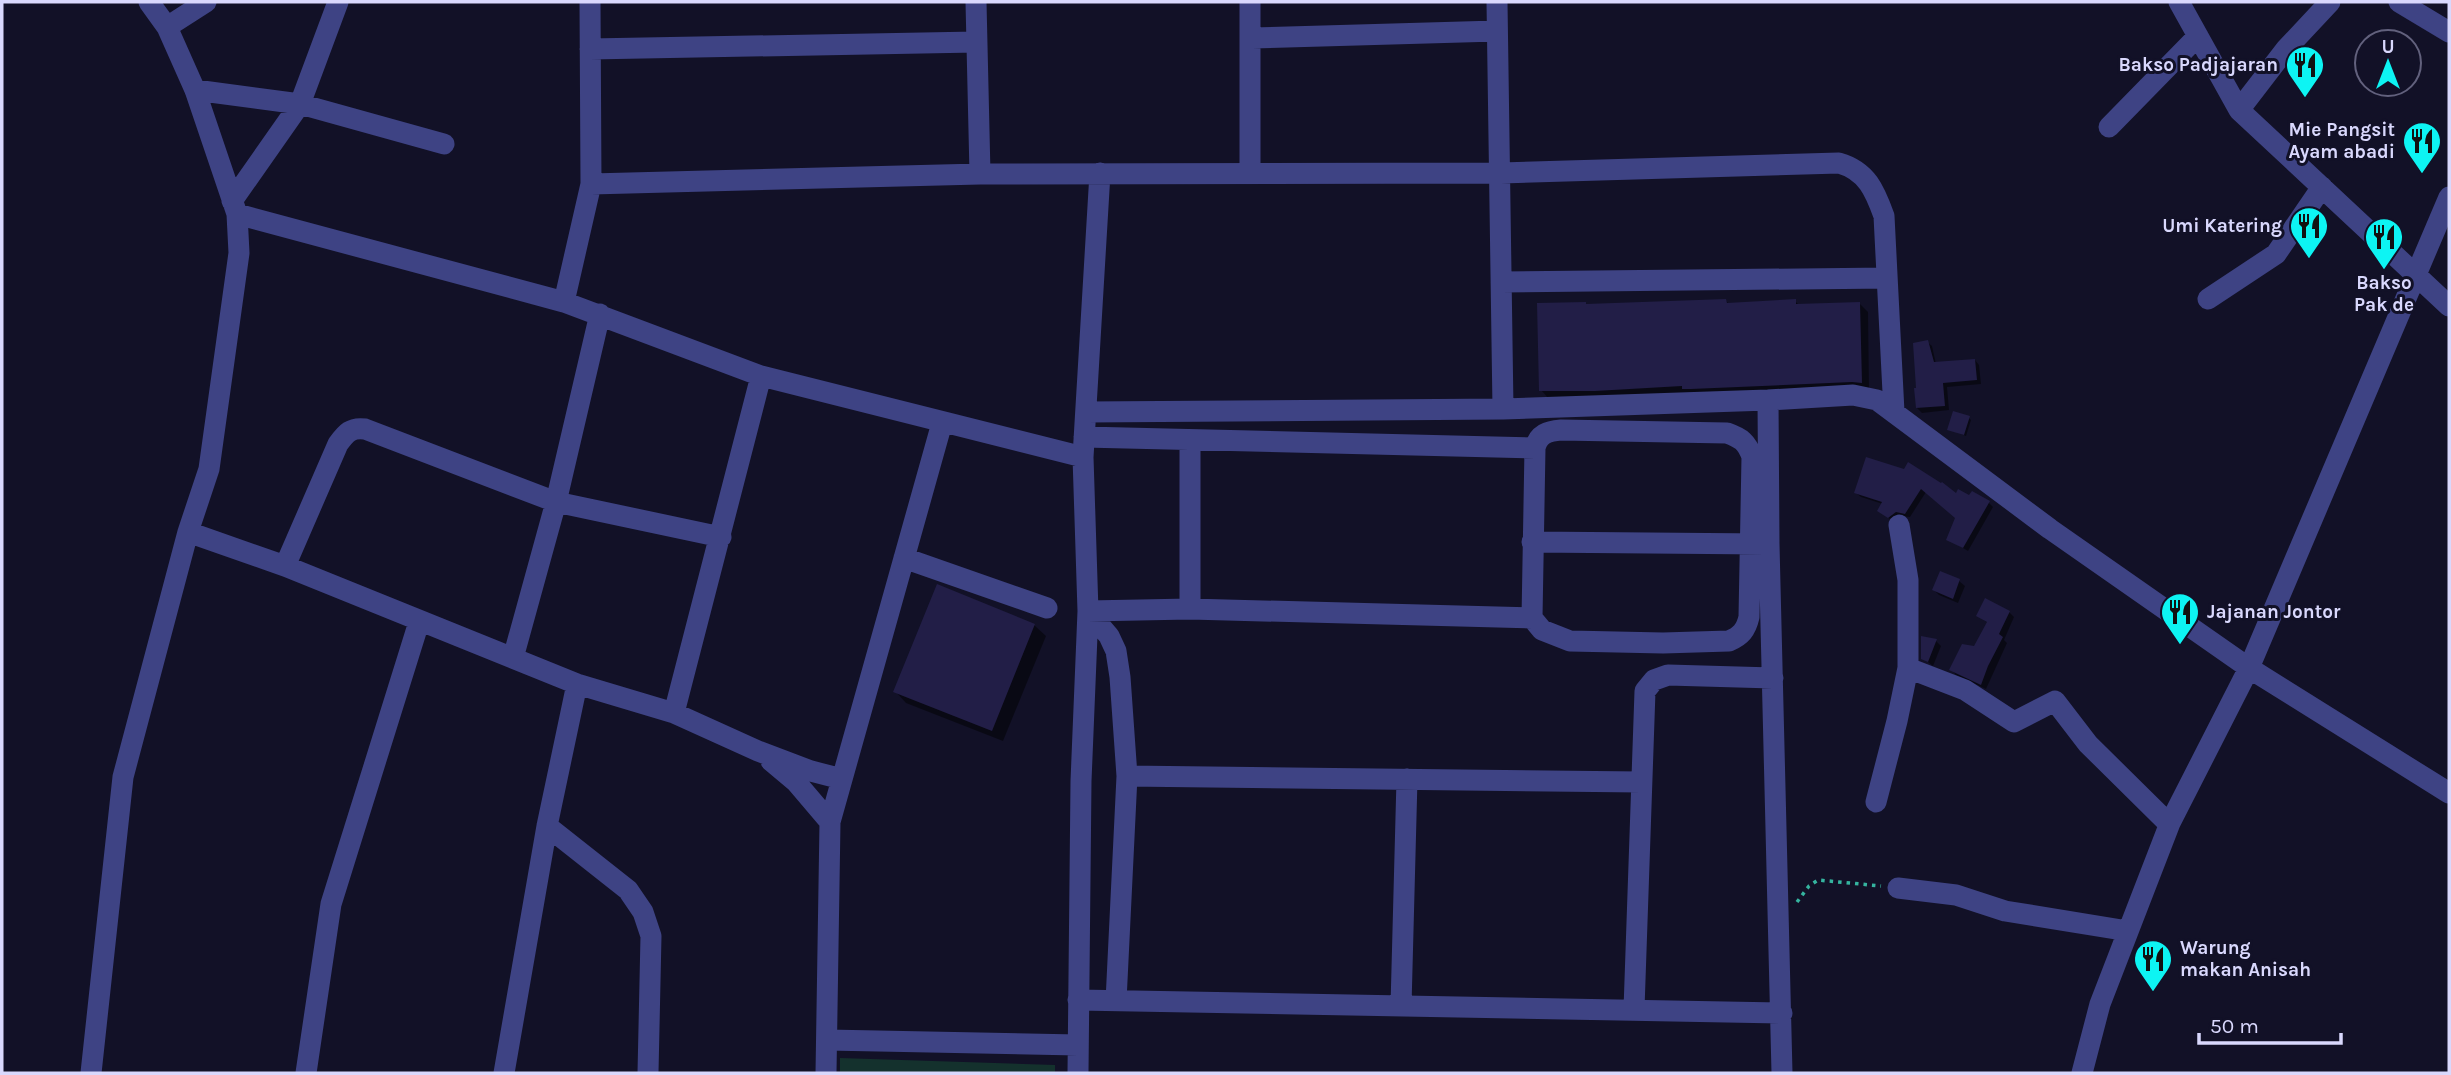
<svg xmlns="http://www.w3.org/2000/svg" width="2451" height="1075" font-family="Karla,sans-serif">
<rect width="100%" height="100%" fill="#121127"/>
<path fill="#14312d" d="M840,1058L1055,1065V1073H840Z"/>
<path fill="#0007" d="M1726,301L1730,305L1795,301L1800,306L1860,304L1868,312L1869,391L1549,399L1541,390L1588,306Z
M1927,342L1932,346L1936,364L1975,360L1979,365L1981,384L1947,387L1949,410L1922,413L1917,408Z
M1969,418L1971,420L1966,436L1949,429Z
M1867,459L1956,495L1989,503L1993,507L1968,551L1948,539L1957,518L1926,492L1910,517L1901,516L1894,522L1879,511L1883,504L1861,497L1856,493Z
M1941,573L1959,581L1965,586L1958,603L1939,595L1934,590Z
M2009,612L2014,617L2004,640L2007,643L1986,689L1956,675L1951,669L1975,648L1988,623L1978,616Z
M1034,625L1046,636L1003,741L906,703L895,691Z
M1936,641L1941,646L1933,666L1923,658Z"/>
<path fill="#221e47" d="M1726,299L1727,303L1796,299V304L1860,302L1862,383L1852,382L1691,389H1682V386L1595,391H1539L1537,303L1586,302V304Z
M1928,340L1934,362L1975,359L1977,380L1943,383L1945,406L1916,408L1914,388H1916L1913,343Z
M1953,411L1970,416L1964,435L1947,430Z
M1866,457L1904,469L1908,462L1941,483L1942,482L1956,493L1958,489L1969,495L1972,491L1990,501L1963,548L1946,540L1955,518L1921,489L1905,514L1896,512L1888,518L1877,511L1882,502L1854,493Z
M1940,571L1960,579L1953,599L1932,590Z
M937,584L1035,624L992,731L893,692Z
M1985,598L2010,611L1999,634L2003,637L1988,666L1981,685L1949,670L1962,644L1974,646L1987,622L1976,616Z
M1921,636L1937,639L1928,662L1921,659Z"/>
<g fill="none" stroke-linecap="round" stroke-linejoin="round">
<path stroke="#35b49f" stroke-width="3.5" stroke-dasharray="3.5 5" stroke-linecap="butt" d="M1797,902L1809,886L1818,880L1881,886"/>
<path stroke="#3e4384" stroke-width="21" d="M976,2L980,174
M1497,2L1503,409
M2179,2L2239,110L2449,306
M2399,2L2449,32
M167,27L206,2
M1252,38L1497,31
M590,49L976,42
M195,90L300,104L338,2
M2239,110L2286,49L2330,2
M2109,127L2198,36
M1250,172V2
M591,184L980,174L1501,173L1839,163C1867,171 1875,191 1884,216L1894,412
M232,201L300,104L444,144
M237,214L564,302L761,376L1083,457
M1501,282L1887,278
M2208,299L2276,254L2322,187
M564,302L591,184L590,2
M1768,400L1769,544L1782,1073
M1086,412L1503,409L1768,400L1853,395L1877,400L2050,529L2249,668L2449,793
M1561,430L1727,433C1741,438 1747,442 1752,457L1749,617C1746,630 1741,636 1729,641L1663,643L1570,641L1542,630L1532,618L1535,448C1538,434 1548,431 1561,430Z
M1084,437L1535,448
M1190,440V609
M1899,525L1908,580V668
M188,532L285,566L577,684L674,713L758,751L811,771L842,779
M1532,542L1765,544
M904,558L1047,608
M285,566L338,444C346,433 351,427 365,429L556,502L721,537
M1088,611L1190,609L1532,618
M1088,623L1103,629L1109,636L1116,651L1120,677L1127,776L1116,1001
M513,658L556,502L600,314
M674,713L761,376
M771,761L796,782L830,822
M1127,776L1641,782
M1876,802L1897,721L1908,668L1965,690L2014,722L2055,701L2088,744L2169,824
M547,826L628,890L643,912L651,936L648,1073
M1898,888L1956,895L2005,911L2128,931
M1078,1000L1782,1013
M1401,1006L1407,779
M1634,1009L1645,691L1654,680L1668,675L1773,678
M827,1040L1078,1045
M91,1073L123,777L188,532L209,469L239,253L237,214L195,90L167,27L149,2
M306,1073L331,904L419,622
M504,1073L547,826L577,684
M826,1073L830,822L942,423
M1078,1073L1081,781L1088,611L1083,457L1100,173
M2082,1073L2100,1004L2170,823L2249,668L2449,197"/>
</g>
<defs>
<symbol id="restaurant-pin" viewBox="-11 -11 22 30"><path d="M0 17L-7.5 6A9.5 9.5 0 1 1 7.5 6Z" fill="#0df4f3" stroke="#121127"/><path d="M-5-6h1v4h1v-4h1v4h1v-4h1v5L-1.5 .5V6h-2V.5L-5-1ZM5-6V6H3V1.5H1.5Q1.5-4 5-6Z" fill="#111"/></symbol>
</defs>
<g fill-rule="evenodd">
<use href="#restaurant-pin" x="2283" y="43" width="44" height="60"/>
<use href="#restaurant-pin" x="2400" y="119" width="44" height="60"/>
<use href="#restaurant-pin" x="2287" y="204" width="44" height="60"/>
<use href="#restaurant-pin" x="2362" y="215" width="44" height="60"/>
<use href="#restaurant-pin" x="2158" y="590" width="44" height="60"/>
<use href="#restaurant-pin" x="2131" y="937" width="44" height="60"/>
</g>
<g text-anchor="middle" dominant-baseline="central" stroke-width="6" stroke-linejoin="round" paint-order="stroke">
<g font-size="19" font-weight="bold" fill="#d9d8fd" stroke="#121127" text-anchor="end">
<text x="2278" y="65">Bakso Padjajaran</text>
<text x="2395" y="130">Mie Pangsit<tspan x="2395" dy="22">Ayam abadi</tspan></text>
<text x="2282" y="226">Umi Katering</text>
<text x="2384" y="283" text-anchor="middle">Bakso<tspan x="2384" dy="22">Pak de</tspan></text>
<text x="2207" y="612" text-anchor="start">Jajanan Jontor</text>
<text x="2180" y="948" text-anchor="start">Warung<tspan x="2180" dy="22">makan Anisah</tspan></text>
</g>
</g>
<rect width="2451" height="1075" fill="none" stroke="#d9d8fd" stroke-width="7"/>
<g transform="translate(2388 63)"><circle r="33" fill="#121127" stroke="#62617d" stroke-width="2"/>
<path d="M0-5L12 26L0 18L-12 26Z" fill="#0df4f3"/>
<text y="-10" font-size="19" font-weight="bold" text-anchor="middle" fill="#d9d8fd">U</text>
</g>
<path d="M2199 1033v10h142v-10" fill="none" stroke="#d9d8fd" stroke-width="3.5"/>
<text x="2210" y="1033" font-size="21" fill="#d9d8fd" stroke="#121127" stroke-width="5" paint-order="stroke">50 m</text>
</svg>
